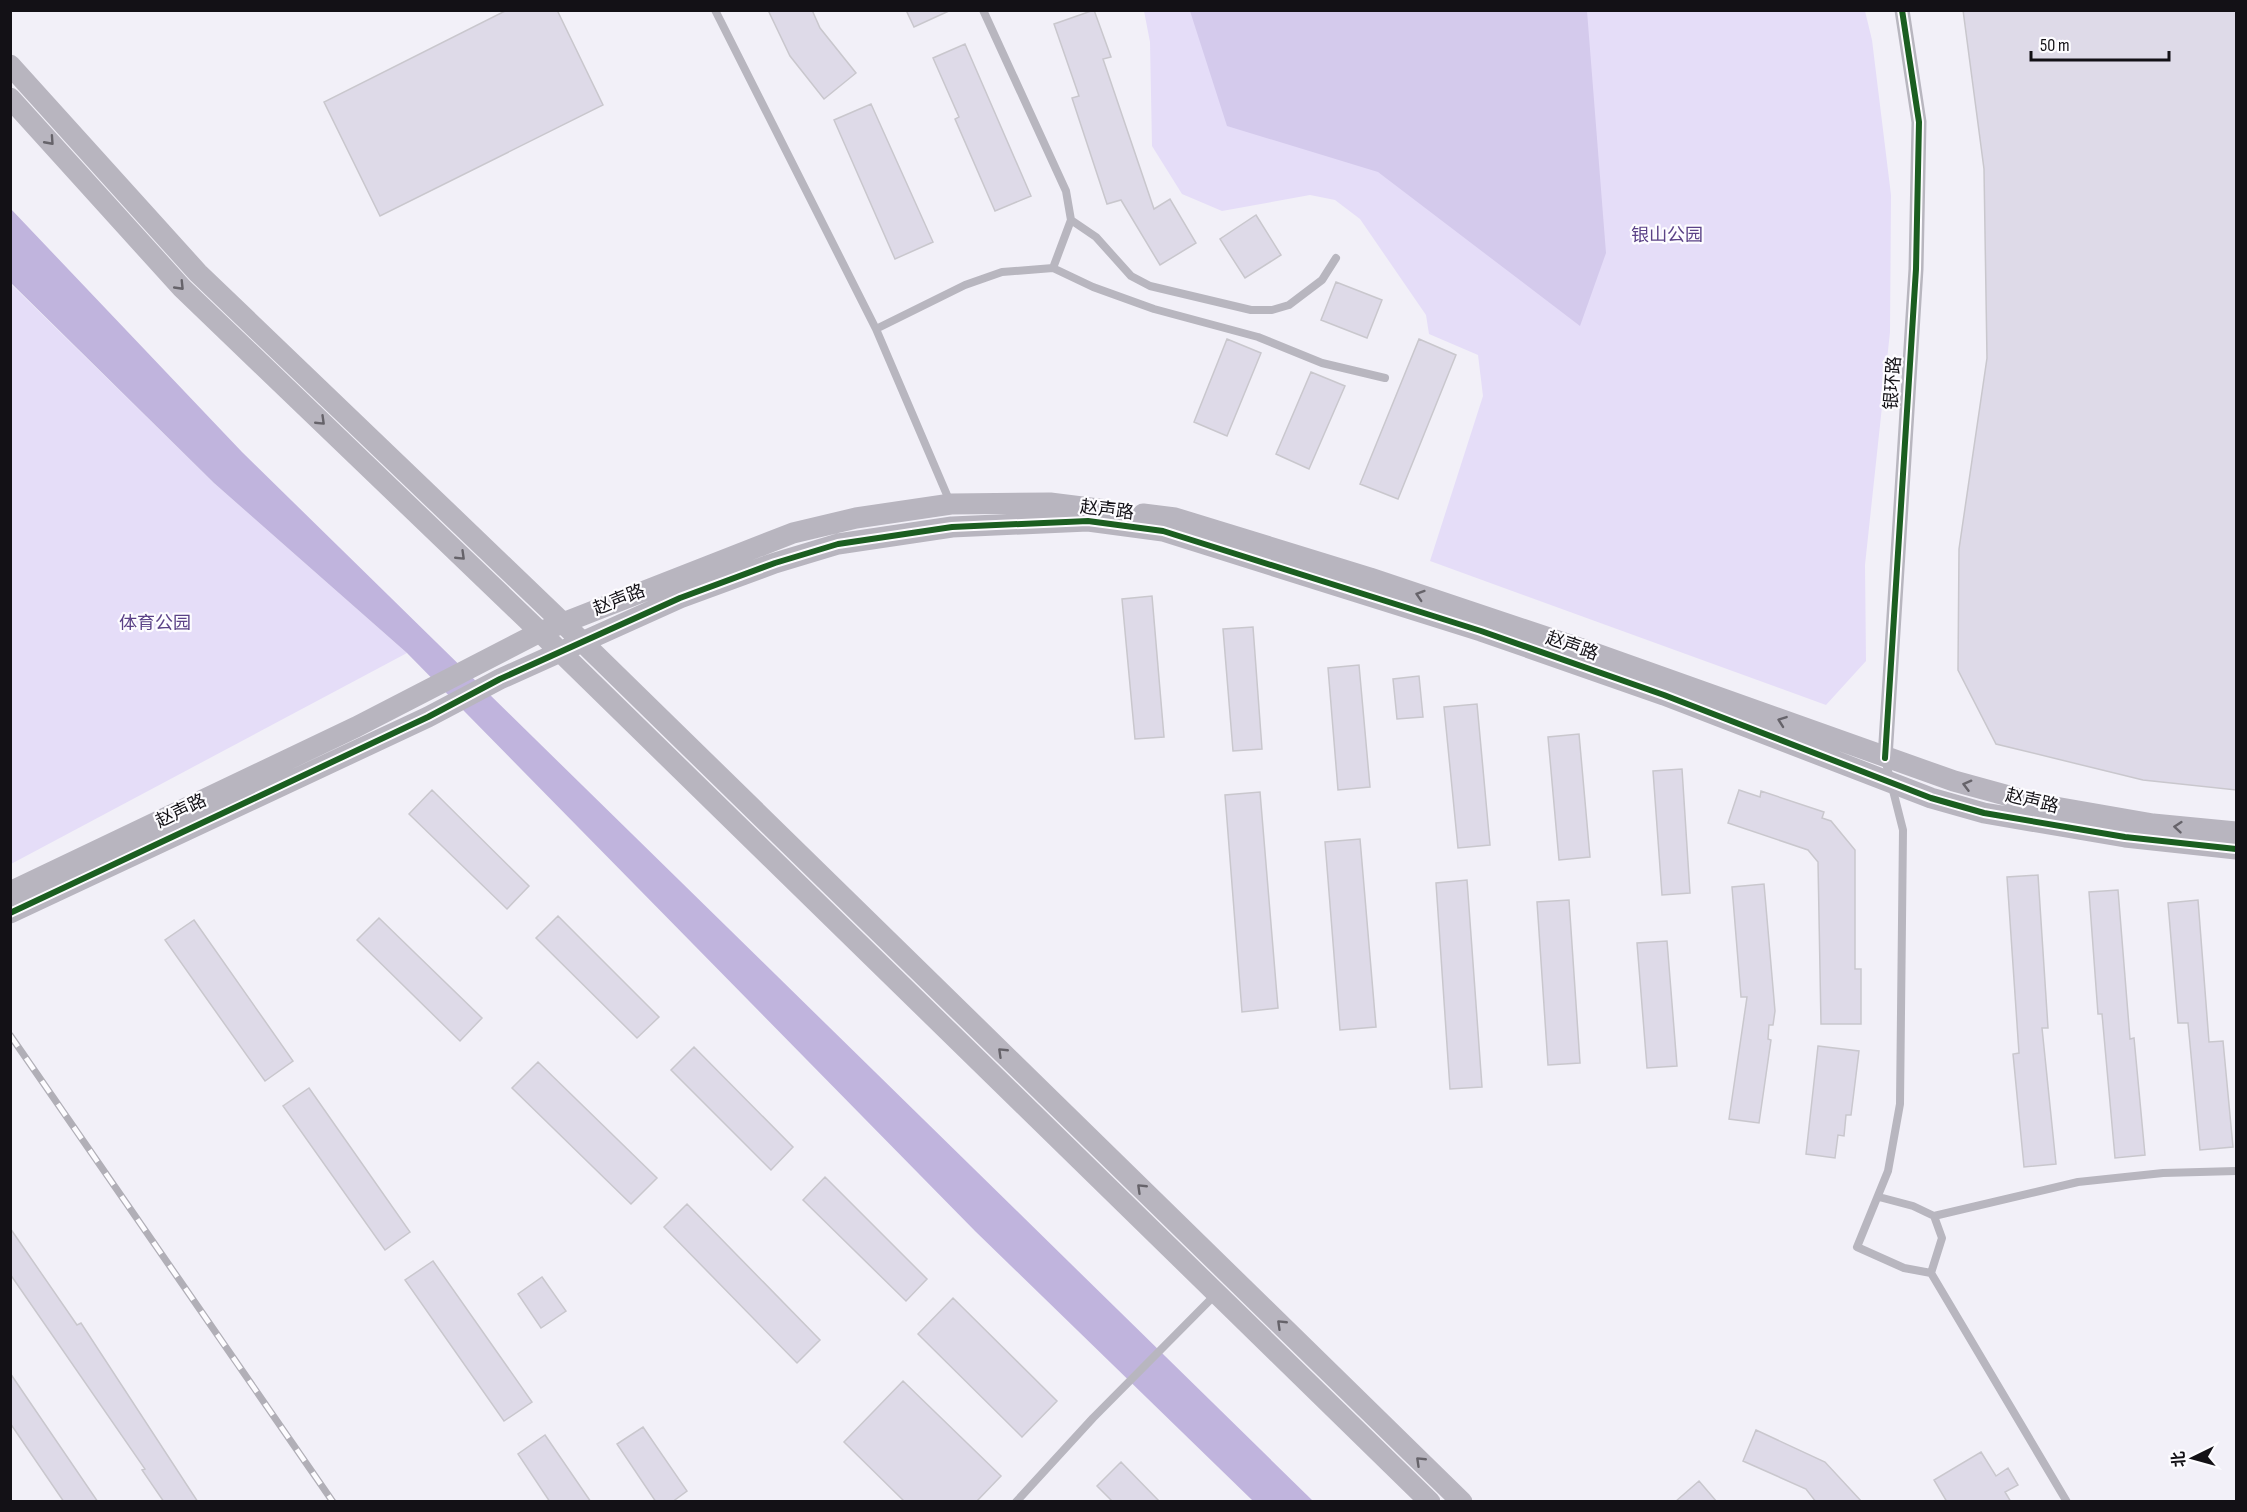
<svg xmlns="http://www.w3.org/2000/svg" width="2247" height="1512" font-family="'Sofia Sans Condensed','Noto Sans SC',sans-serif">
<rect width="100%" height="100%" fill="#f2f0f8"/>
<path fill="#e5ddf8" d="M1144,11H1865L1872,40L1891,195L1890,332L1865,565L1866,661L1826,705L1430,561L1483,396L1478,355L1429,334L1426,315L1360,219L1335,200L1310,195L1222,211L1182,194L1152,146L1150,42Z
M10,283L214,483L407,653L11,864Z"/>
<path fill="#d4caec" d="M1190,11H1587L1606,253L1580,326L1378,172L1227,126Z"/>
<path fill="#c0b4dd" d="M10,208L242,452L1313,1501H1253L975,1231L407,653L214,483L11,283Z"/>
<path fill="#dedae8" stroke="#c9c7cd" stroke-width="1.5" d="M507,10H557L603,105L380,216L324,102Z
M768,10H812L820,28L856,73L824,99L790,56Z
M906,10H951L914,27Z
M1094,10L1111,57L1103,59L1154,209L1170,199L1196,243L1160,265L1121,200L1107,204L1072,98L1079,96L1054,24Z
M1963,10H2236V790L2143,780L1996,744L1958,670L1959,549L1987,358L1984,169Z
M965,44L1031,196L995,211L955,119L959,117L933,58Z
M871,104L933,242L895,259L834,120Z
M1256,215L1281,255L1245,278L1220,239Z
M1336,282L1382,300L1367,338L1321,320Z
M1227,339L1261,353L1227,436L1194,422Z
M1419,339L1456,355L1398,499L1360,484Z
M1311,372L1345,386L1309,469L1276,454Z
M1152,596L1164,737L1135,739L1122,599Z
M1253,627L1262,749L1233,751L1223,629Z
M1359,665L1370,787L1338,790L1328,668Z
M1419,676L1423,717L1397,719L1393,679Z
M1477,704L1490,845L1458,848L1444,707Z
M1579,734L1590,857L1559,860L1548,737Z
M1682,769L1690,893L1662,895L1653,771Z
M432,790L529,886L507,909L409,814Z
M1739,790L1760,797L1761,791L1824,812L1822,818L1831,821L1855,850V969H1861V1024H1821L1818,862L1808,850L1728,823Z
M1260,792L1278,1008L1242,1012L1225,795Z
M1360,839L1376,1027L1340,1030L1325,842Z
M2038,875L2048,1028H2042L2056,1164L2024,1167L2013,1054L2019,1053L2007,877Z
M1467,880L1482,1087L1450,1089L1436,883Z
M1764,884L1775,1011L1773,1025H1769L1768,1039L1771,1040L1759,1123L1729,1119L1747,997H1741L1732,887Z
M2118,890L2130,1039L2134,1038L2145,1155L2115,1158L2102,1014H2098L2089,892Z
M1569,900L1580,1063L1548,1065L1537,902Z
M2198,900L2209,1042L2223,1041L2233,1147L2200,1150L2188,1023H2178L2168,903Z
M558,916L659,1017L637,1038L536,938Z
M379,918L482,1018L460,1041L357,940Z
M194,920L293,1061L265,1081L165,940Z
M1667,941L1677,1066L1647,1068L1637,943Z
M1818,1046L1859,1051L1851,1115H1846L1844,1136L1838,1135L1835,1158L1806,1154Z
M694,1047L793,1147L771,1170L671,1070Z
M538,1062L657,1178L631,1204L512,1088Z
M309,1088L410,1232L385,1250L283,1106Z
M825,1177L927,1279L906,1301L803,1200Z
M687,1204L820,1340L797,1363L664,1227Z
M10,1228L77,1325L81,1323L198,1502H164L142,1470L145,1469L10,1274Z
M433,1261L532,1402L504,1421L405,1280Z
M542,1277L566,1311L541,1328L518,1294Z
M953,1298L1057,1401L1022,1437L918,1334Z
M10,1373L98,1502H64L10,1423Z
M903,1381L1001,1476L976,1502H905L844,1442Z
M643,1427L687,1491L672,1502H656L617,1444Z
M1756,1430L1825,1462L1862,1502H1816L1806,1489L1743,1461Z
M545,1435L591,1502H550L518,1454Z
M1981,1452L1996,1476L2008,1468L2018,1485L2005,1492L2011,1502H1947L1934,1480Z
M1121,1462L1160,1502H1113L1097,1486Z
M1699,1481L1717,1502H1675Z"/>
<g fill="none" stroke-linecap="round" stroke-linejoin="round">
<path stroke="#b8b6bf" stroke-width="8" d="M715,10L876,329L950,502
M983,10L1066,191L1071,220L1053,268L1093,287L1154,309L1258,337L1322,363L1385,378
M1071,220L1096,237L1131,276L1150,286L1251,310H1272L1289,305L1322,280L1336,258
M876,329L965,285L1002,272L1053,268
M1879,1197L1913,1206L1934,1216L1942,1238L1931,1273L1904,1268L1857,1247L1888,1171L1900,1104L1903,830L1885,759
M1934,1216L2078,1182L2163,1173L2236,1171
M1931,1273L2067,1502
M1016,1502L1093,1418L1215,1295"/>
<path stroke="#b8b6bf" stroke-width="15" d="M1885,758L1916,269L1919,122L1902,10"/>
<path stroke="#b8b5bf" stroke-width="21" d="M10,65L198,273L563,623L1462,1502
M10,98L182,288L540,632L1430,1502
M1143,514L1175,518L1370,578L1594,653L1954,781L2038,804L2153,824L2236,832
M10,892L356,727L540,632L793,533L856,518L951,504L1050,503L1106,510
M10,913L428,717L500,679L680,598L775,563L838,544L952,527L1088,521L1163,531L1481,631L1664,695L1931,798L1984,813L2125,837L2236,849"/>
<defs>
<path id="rail" d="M10,1035L333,1502"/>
</defs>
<use href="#rail" stroke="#b1afb7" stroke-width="7"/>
<use href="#rail" stroke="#fdfcff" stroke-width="4.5" stroke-dasharray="14" stroke-linecap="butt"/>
<defs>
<path id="cycleway" d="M1885,758L1916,269L1919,122L1902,10
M10,913L428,717L500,679L680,598L775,563L838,544L952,527L1088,521L1163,531L1481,631L1664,695L1931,798L1984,813L2125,837L2236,849"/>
</defs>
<use href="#cycleway" stroke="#fdfcff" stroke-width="10"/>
<use href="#cycleway" stroke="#1b5e20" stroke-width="6"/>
</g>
<defs><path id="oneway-chevron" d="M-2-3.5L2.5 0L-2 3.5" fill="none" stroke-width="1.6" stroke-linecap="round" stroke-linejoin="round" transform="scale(1.5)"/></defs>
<g stroke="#66636a">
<use href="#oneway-chevron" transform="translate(50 141) rotate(48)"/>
<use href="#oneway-chevron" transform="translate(180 286) rotate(46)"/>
<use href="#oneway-chevron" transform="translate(321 421) rotate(44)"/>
<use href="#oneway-chevron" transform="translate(461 556) rotate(44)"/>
<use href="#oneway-chevron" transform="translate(1420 595) rotate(-162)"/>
<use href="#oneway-chevron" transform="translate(1782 721) rotate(-160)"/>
<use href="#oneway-chevron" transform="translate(1967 785) rotate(-165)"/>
<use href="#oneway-chevron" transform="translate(2178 827) rotate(-175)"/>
<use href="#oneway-chevron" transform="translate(1002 1052) rotate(-136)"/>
<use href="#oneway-chevron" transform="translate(1141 1188) rotate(-136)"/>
<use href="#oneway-chevron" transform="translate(1281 1324) rotate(-136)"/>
<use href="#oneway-chevron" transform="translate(1420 1461) rotate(-136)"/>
</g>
<g text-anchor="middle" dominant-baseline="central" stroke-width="4.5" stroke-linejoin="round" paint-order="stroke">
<g font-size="18" fill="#5b4287" stroke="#fdfcff">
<text x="1667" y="235">银山公园</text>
<text x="155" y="623">体育公园</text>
</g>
<g font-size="18" fill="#131116" stroke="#fdfcff">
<text transform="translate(1893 383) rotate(-86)">银环路</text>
<text transform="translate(1107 510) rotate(7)">赵声路</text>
<text transform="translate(619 600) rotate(-22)">赵声路</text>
<text transform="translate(1572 646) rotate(19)">赵声路</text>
<text transform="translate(2032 801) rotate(13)">赵声路</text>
<text transform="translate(181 811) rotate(-26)">赵声路</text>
</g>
</g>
<rect width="2247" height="1512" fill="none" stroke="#131116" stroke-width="24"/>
<g transform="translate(2193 1458) rotate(265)" stroke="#fdfcff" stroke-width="4.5" paint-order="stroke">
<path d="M0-4.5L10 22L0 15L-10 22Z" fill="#131116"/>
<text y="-9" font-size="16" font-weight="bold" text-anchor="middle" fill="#131116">北</text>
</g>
<path d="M2031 51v9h138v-9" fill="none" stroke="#131116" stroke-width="3"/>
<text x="2040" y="51" font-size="18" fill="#131116" stroke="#fdfcff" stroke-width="4.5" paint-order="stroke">50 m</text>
</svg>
